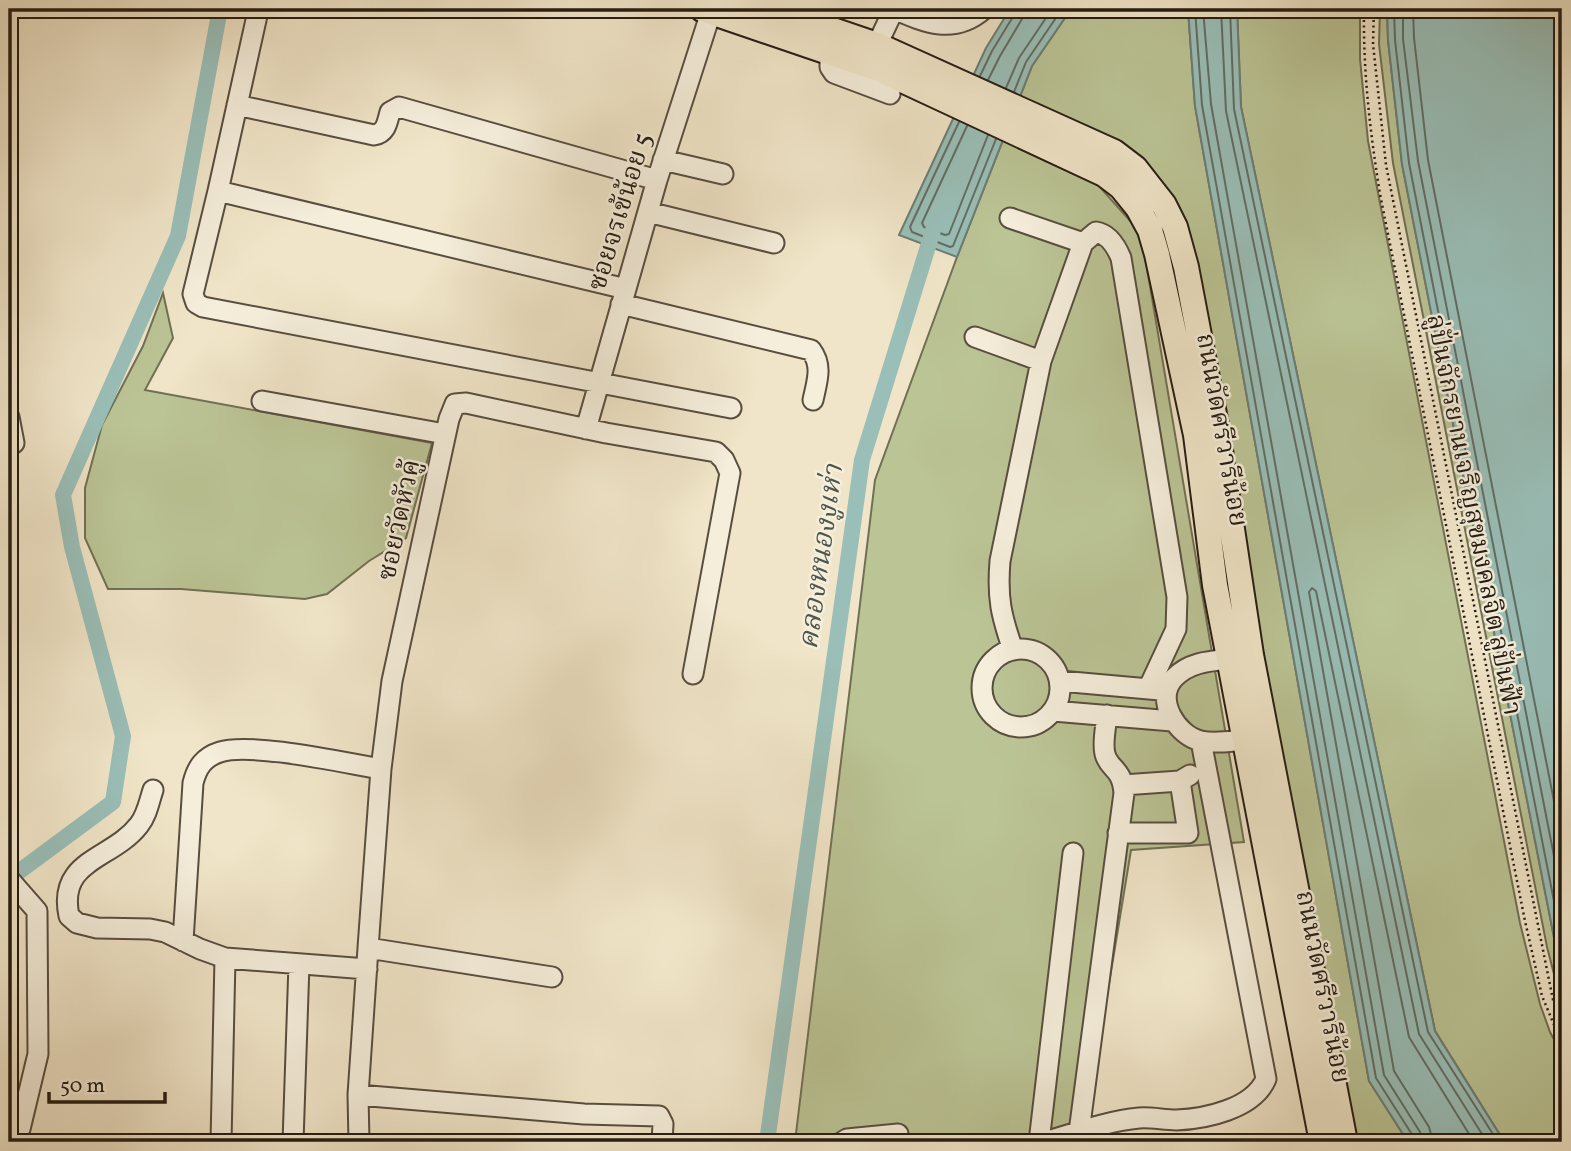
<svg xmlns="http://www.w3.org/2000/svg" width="1571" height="1151" font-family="Vollkorn,'Noto Serif Thai',serif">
<rect width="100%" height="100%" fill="#f0e5c8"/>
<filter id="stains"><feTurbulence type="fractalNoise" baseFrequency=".00286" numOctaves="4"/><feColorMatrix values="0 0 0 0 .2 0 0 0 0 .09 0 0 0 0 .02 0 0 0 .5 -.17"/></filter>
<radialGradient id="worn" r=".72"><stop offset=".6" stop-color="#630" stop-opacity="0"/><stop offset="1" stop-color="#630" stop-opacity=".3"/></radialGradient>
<path fill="#bbc495" stroke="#707054" stroke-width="2" d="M1071,9H1188L1195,106L1369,1081L1408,1142H1349L1175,202L1141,157L1088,127L1070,169L1099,186L1141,233L1244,842L1131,850L1083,1142H795L875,480L957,257L1032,66Z
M1237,9H1360V59L1368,141L1434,482L1520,923L1540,1004L1550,1032L1562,1054V1142H1508L1500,1135L1435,1031L1241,107Z
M1380,9H1387L1388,40L1402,164L1562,978V1005L1547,947L1393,163L1379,44Z
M163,293L173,338L145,390L432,443L406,538L369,561L327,594L305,599L181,589H108L85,538V488L102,425L143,346Z"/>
<path fill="#9abfb8" stroke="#6b7e76" stroke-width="2" d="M1010,9H1071L1032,66L957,257L899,235L986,48Z
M1188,9H1237L1241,107L1435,1031L1500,1135L1508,1142H1408L1369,1081L1195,106Z
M1387,9H1562V978L1402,164L1388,40Z"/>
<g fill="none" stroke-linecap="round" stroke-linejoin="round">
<path stroke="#606e65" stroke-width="2" d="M1195,9L1202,105L1376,1078L1413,1136L1414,1142
M1203,9L1211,104L1384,1075L1420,1132L1422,1142
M1221,9L1226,111L1419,1034L1487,1142
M1230,9L1234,109L1428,1032L1498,1142
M1394,9L1395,40L1409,163L1562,942
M1403,9V39L1418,161L1562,897
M1413,9L1414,38L1428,160L1562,842
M980,76L992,51L1014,15L1015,9
M988,80L1000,56L1022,19L1024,9
M1006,88L1019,58L1052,9
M1014,92L1026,62L1062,9
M959,122L910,227L912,232L950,247L953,246L996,139
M967,126L922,223L924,227L945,235L949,234L988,135
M1433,1142L1429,1127L1394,1071L1309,592L1312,588L1316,591L1409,1037L1474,1142"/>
<path stroke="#9abfb8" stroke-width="16" d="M9,879L113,802L123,736L72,547L63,495L178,236L220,9
M767,1142L862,460L934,227"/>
<defs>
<path id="minor" d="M894,9C926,23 954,35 984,9
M258,11L218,191L193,294L196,303L203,307L731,408
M877,45L894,9
M830,51V67L834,73L890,94
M237,105L374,135C386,133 387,123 390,112L399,107L657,180
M663,160L723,174
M218,191L626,289
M648,212L774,243
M1010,218L1083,243
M621,304L811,350C823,366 817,381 813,400
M975,337L1041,361
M262,401L445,434
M9,417L14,443
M586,429L657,180L711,12
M982 688a39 39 0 1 1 78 0a39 39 0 1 1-78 0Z
M1013,650C1001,615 997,598 1000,561L1041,361L1083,243L1096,232C1109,234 1116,246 1121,258L1177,597L1176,629L1148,689
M1230,659C1210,661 1189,662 1174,678C1154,699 1177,736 1201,741C1215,744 1231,741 1245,740
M1060,681L1160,690
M1053,711L1172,721
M1123,785L1180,781L1190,775
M153,790C149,802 147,815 139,825C112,860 57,859 69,916L77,923L97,928L150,929L165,932L200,949L225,958L367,969
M1118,833H1188L1180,781
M9,879L37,911L38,1054L20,1129
M183,941L193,783C197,767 204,757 220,752C251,742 345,763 381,769
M368,948L552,977
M358,1095L584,1114L659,1116L663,1124L662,1142
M1079,1132L1124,793C1122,767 1109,770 1105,754C1102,743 1106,727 1107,715
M221,1142L225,958
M293,1142L299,964
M359,1142L358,1095L368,948L381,769L392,681L449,419L455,404L466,403L606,433L716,452L724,460L730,473L693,674
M842,1142L847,1139L898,1134V1142
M1039,1142L1073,853
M1045,1142C1076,1133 1107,1121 1139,1118C1151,1117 1164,1120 1176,1120C1205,1119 1253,1109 1266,1079L1201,741"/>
<path id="major" d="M702,9L881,70L1104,174L1121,187L1138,208L1150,230L1157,254L1196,435L1215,585L1322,1142
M771,9L877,45L1114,152L1135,168L1164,205L1175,227L1186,267L1217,430L1251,655L1345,1142"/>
</defs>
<use href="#minor" stroke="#584e40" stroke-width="23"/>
<use href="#major" stroke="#251c12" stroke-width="28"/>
<path stroke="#251c12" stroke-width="2.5" stroke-dasharray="2 3.5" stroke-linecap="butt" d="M1364,9C1363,71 1370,132 1380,194L1525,921L1542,996L1562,1044
M1374,9L1373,44L1386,165L1553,1000L1562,1025"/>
<use href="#minor" stroke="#f5eedb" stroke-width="19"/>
<use href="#major" stroke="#f0e5c8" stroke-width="24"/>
</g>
<g text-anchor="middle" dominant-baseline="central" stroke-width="5" stroke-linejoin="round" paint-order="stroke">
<g font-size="26" fill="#251c12" stroke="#f5eedb">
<text transform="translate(621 212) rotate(-73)">ซอยจรเข้น้อย 5</text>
<text transform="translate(1221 430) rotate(80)">ถนนวัดศรีวารีน้อย</text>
<text transform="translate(1473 515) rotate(79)">ลู่ปั่นจักรยานเจริญสุขมงคลจิต ลู่ปั่นฟ้า</text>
<text transform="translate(400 520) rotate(-78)">ซอยวัดหัวคู้</text>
<text transform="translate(1322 987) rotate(79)">ถนนวัดศรีวารีน้อย</text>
</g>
<g font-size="28" font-style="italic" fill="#4e554c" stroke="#f5eedb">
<text transform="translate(822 557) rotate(-82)">คลองหนองงูเห่า</text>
</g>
</g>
<rect width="1571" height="1151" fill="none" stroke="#f0e5c8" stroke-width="35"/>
<rect x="10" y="10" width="1550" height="1130" fill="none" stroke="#251c12" stroke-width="3.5"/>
<rect x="18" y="18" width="1536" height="1116" fill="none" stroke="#251c12" stroke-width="2"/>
<path d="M49 1092v10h116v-10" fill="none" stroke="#251c12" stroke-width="3.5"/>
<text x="60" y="1092" font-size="21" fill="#251c12" stroke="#f5eedb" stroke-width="5" paint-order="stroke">50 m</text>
<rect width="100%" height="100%" filter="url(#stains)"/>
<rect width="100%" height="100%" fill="url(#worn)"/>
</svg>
